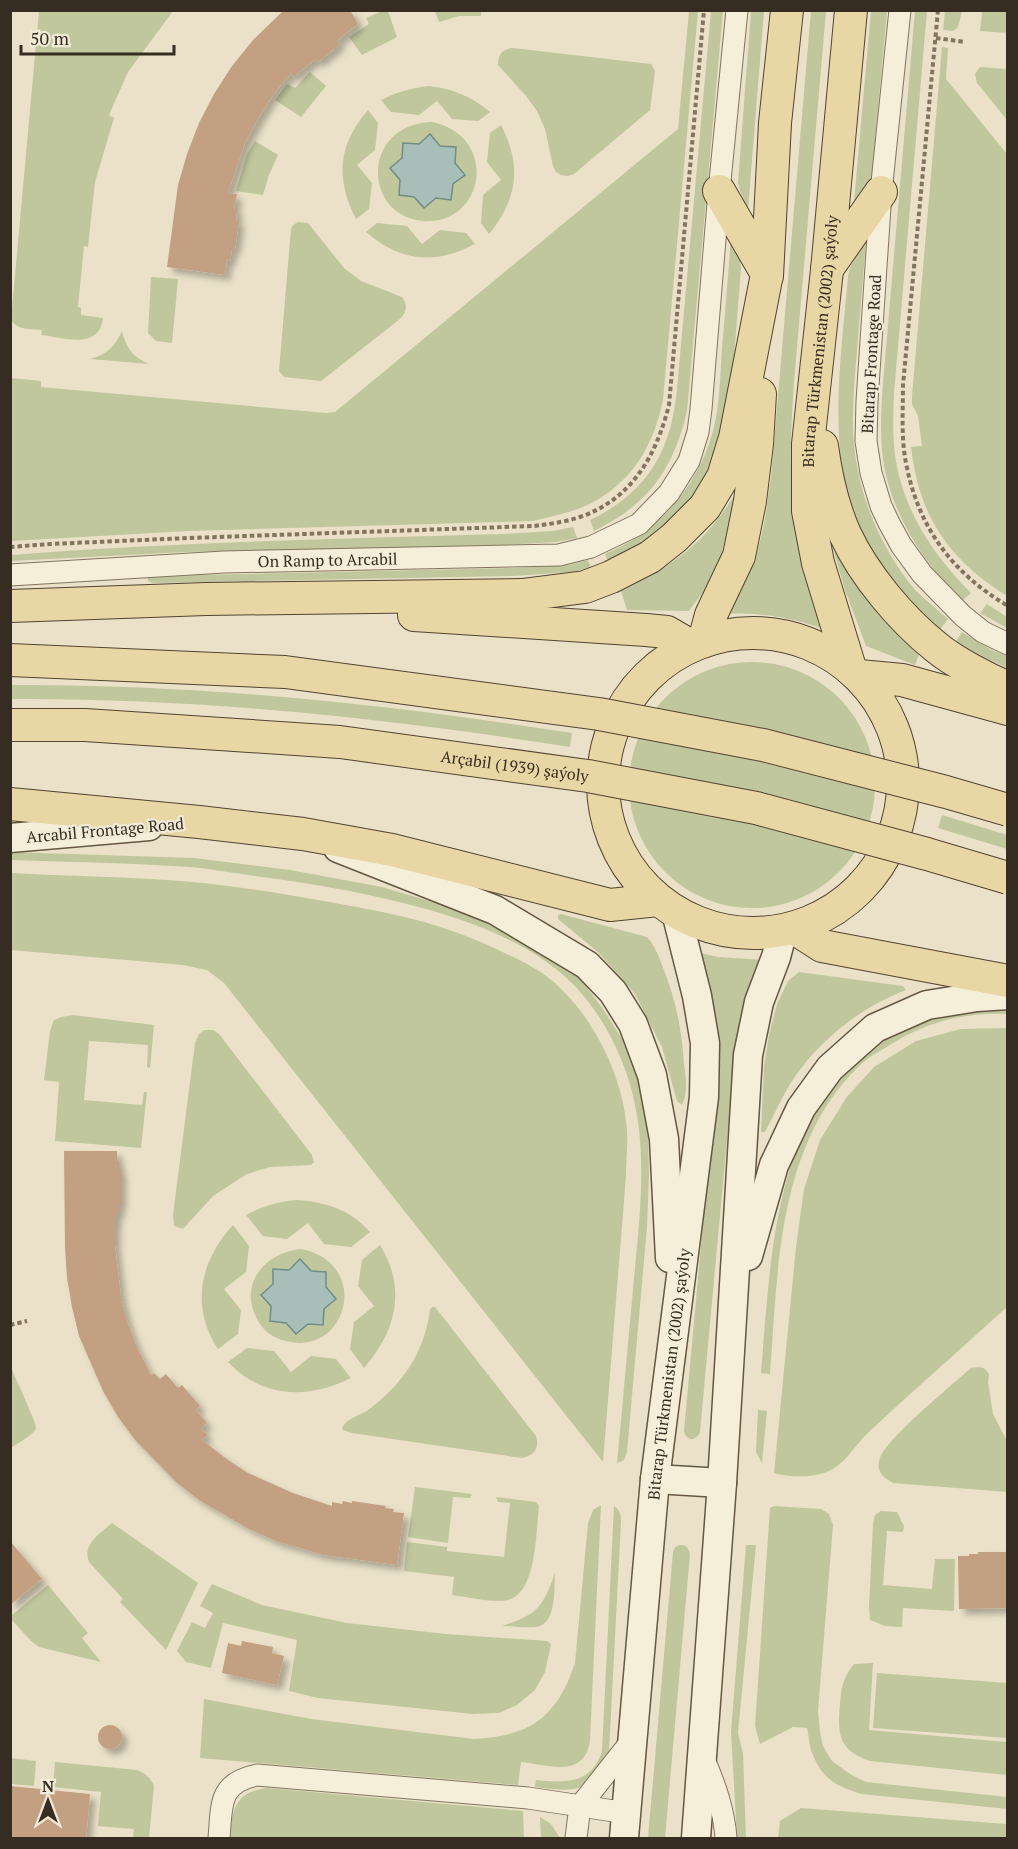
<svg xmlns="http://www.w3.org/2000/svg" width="1018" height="1849" font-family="'PT Serif',serif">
<defs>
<filter id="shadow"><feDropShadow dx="5.5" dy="5.5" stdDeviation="3" flood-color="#0004"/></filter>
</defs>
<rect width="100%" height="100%" fill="#eae1c8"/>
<path fill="#c0c79d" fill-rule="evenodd" d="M39,11H173L128,72L109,115L114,118L95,182L88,247L84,246L78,307L81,308V315L103,318C99,350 65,338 41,335L42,330C30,329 15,330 11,319Z
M382,11H388L397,37L362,55L349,37L369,24L366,18Z
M435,11V10L481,11V16H459L439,22Z
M689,11H698L663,400C653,450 627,490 578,509C564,514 548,517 533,521L188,531L11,541V378L41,381V387L326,413L335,412L678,129Z
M711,11H723L687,411C673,470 649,504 594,531L590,520C648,492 671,451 677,389Z
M751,11H764L748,210L740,191L738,183Z
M811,11H826L794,382C791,429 787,479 798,525C806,561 819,596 829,631C795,618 761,612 725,614C737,593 749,574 757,551C765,528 767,502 771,478Z
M871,11H887L872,172L870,182L853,213Z
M915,11H927L894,393C893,418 892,443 897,467C907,516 936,558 971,593L962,601C926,566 896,521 885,471C879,442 881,412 883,383Z
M945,11H962L958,27L953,31L943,30Z
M982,11H1007V33L980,31Z
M942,47L948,48L946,79L1007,154V596C948,559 919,516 911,447L922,446L918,416L912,404V396Z
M513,48L651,64L655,71L650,110L574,174L568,176L561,175L556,172L553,166L545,129L537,111L526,96L498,65C498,54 502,49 513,48Z
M980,67L1007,69V120L977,83L975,74Z
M310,72L326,86L301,117L275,100L287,84L295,88Z
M429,86C453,89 471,96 490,112L478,121L452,119L437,101L419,115L391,112L381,100C397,92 411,88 429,86Z
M368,110L378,123L375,150L357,165L372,183L369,209L356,219C335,178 338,145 368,110Z
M432,122C500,136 485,226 423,221C362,216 361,124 432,122Z
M501,125C522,166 518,198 489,234L481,223L483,195L501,180L487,162L490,133Z
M255,141L278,155L269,175L263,195L236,191L247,154Z
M298,222L308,223L344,268L361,281L402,297C408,305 407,312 400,319L321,381L284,377L279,371L291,229L293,225Z
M377,223L407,226L422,244L440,230L466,233L475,244C435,265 401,262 366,232Z
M731,239L740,260L741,268L731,396L718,455L698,493L646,544L609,564L605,554C658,532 698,487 713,431C720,405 720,376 722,349C725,313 728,276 731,239Z
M866,241C863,277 860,314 857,351C854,387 850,425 856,460C863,506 883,549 911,585C922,598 936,608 948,619L939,631C917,610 894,590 877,564C821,477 840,373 848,276L850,267Z
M151,277L178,279L172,343L156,341L148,333Z
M122,331C126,348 133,357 149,364L90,359C107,355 115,346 122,331Z
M738,495L729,542L709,584L689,611L627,610L621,591C672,566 703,545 734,496Z
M573,527L577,538L556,542L503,545L186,552L11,561V555C174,542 338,539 502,534L553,531Z
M838,546L920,652L915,665L866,646L845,590L833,548Z
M588,560L591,568L570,572L514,576L153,583L148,581V578L153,576L513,568L568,565Z
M987,604L1007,617V628L980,613Z
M962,632L992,650L1007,656V668L955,643Z
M629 785a123 123 0 1 1 246 0a123 123 0 1 1-246 0Z
M10,685C198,684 386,704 572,733L570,747C385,718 198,698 11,699Z
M942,815L1007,835V849L938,828Z
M10,852L194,858L290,870L382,887L463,911L512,932L568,968L582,981L603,1009L622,1039L639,1084L644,1103L648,1134L649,1174L647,1227L627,1452L624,1460L617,1463C623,1402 628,1340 634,1279C639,1222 647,1162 635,1105C626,1058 599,1005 562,974C521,939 467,920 415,906C363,892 309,883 255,876C233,873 212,869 190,867C130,863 70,862 11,860Z
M11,873C57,876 104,876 151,879C213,882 275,892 335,903C391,913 441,923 492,947C513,957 537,967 555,983C595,1019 623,1077 627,1130C628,1145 626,1161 626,1176L603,1462L224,983L207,970L183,965L11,950Z
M561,914L647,937C654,945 658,954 662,965C675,997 682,1029 684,1064C686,1077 688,1094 682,1105L677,1101L662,1047L635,994L599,953L558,919V915Z
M691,951L718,957L765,960L747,997L736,1042L700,1432C696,1442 686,1441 684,1431L716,1082Z
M799,972L903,986L906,990C864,1006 826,1035 799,1071C785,1089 776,1112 765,1132H761L764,1066L769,1035L777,1004L788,981Z
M1007,1007V1014C966,1012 925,1022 890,1045C883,1049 874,1054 867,1059C778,1136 778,1266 770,1374L761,1373C773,1226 777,1053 953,1011C970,1007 990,1008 1007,1007Z
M73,1015L154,1025L150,1068L147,1067L148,1045L89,1041L84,1100L142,1105L144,1092H147L141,1148L55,1141L59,1082L44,1080L50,1031L54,1020L61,1017Z
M1007,1028V1307C962,1348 916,1388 871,1430C857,1442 849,1459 833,1469C818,1478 791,1478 774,1473L796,1247L804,1189L820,1140L846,1098L874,1067L916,1041L961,1029Z
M204,1030H213L219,1034L312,1155L314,1162L311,1165L270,1167L247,1174L213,1196L183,1229L174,1226L173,1215L195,1043L199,1034Z
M298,1200C326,1202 351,1210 370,1232L351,1247L324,1244L308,1223L287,1239L263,1236L246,1215C263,1206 279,1201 298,1200Z
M233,1225L249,1246L246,1272L224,1289L241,1310L238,1334L218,1349C190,1306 200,1261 233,1225Z
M380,1245C407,1288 396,1332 364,1368L350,1349L354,1322L374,1306L358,1286L362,1260Z
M301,1249C371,1263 348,1353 291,1342C279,1340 267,1335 260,1324C236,1288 262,1253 301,1249ZM273,1284L286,1322L270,1321Z
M432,1307H435L536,1436C540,1448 534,1456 521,1458L352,1433L343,1430L342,1428C347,1418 359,1416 368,1410C403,1384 424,1353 430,1310Z
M247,1348L274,1351L291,1372L311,1356L336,1359L351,1378C309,1399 263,1399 228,1362Z
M11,1367C14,1375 37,1424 36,1428C35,1434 16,1444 11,1448Z
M978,1367L984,1368L989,1374L988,1382L993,1414L1007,1441V1492L893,1483C883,1478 875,1470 880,1458C887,1438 952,1385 971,1368Z
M758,1410L767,1411L762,1463L756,1452Z
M415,1487L472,1494L470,1498L453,1497L448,1543L408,1537Z
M496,1497L536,1502L539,1506C536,1530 537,1593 508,1600C491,1603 469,1597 452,1595L454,1577L404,1571L407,1542L447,1547V1551L504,1557L510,1503L498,1502Z
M601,1505L590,1740C585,1779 549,1765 521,1762L518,1785L200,1758L204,1699L311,1719L474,1739C531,1736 557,1717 575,1663L588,1523L593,1510Z
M614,1506C620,1510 621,1515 621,1522L609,1752C604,1761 599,1774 591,1781C576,1794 553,1789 535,1787L536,1780C566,1783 592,1784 602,1751Z
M774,1506L821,1509L829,1514L833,1525L818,1711L820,1732L823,1746L832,1761L850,1774L866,1782L1007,1797V1809L862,1794C838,1787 823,1780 813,1755C809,1747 809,1736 807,1728L793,1727L760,1744L755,1726L770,1508Z
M881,1511L897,1512L904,1526L903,1532L887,1531L883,1585L932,1589L935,1559H955L954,1611L903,1608L902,1627L885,1626L870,1620L869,1607L873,1524L875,1515Z
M112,1523L198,1583L166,1650L120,1602L123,1599L89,1562C82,1544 100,1534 112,1523Z
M680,1545C686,1545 688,1547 690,1554L665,1838H648L673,1552L675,1547Z
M746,1545H756L738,1733L743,1753L746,1838H737L731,1732Z
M555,1573C554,1589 557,1624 536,1627C525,1628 513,1626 502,1626C537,1615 543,1607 555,1573Z
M212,1584L262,1605L347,1623L446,1634L547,1641L551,1644L545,1672L535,1690L517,1705L499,1713L473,1714L318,1698L289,1691L297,1640L223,1623L211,1668L186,1662L177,1651L192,1622L205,1628L213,1613L200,1606Z
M48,1585L88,1633L82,1638L101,1662L39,1647L31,1641L11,1619V1616Z
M873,1663L869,1730L1007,1742V1775L870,1761C839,1750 837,1735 840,1704C841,1688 843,1677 854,1664Z
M877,1673L1007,1683V1738L873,1728Z
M11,1758L36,1761L34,1786L11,1784Z
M55,1762L137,1770C146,1774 150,1777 154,1786L149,1838H133L134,1829L98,1826L101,1792L53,1787Z
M267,1788L523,1811L524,1838H230C232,1809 235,1792 267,1788Z
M801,1808L1006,1824L1007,1838H778L780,1821Z
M540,1817L551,1824L560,1838H541Z"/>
<path fill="#a8beb9" stroke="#708c86" stroke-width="1.5" d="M430,134L440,146L456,147L455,163L465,175L453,184L451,200L436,198L424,208L414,197L399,195L400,180L390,168L402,158L403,143L419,144Z
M300,1259L311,1271L326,1272V1287L336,1299L324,1309L323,1325L308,1324L296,1334L286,1323L270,1321L271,1306L261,1295L273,1284V1269L289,1270Z"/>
<path fill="#c4a082" filter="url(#shadow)" d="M284,10H350L358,24L337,41L340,44L318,62L315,59L294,77L291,73L273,95L258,119L245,143L228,193L237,194L234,209H237L236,221H239L235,249H232L230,261L227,260L225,275L167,267L178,185L187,154L199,123L214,94L232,66L253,40Z
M64,1151H117V1161H119V1170H121V1204H119V1213H116V1224H115V1246L121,1297L127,1321L136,1345L151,1375L154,1373L160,1379L166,1374L178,1388L182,1385L200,1406L196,1410L207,1423L201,1428L207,1435L202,1440L228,1460L248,1473L293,1493L332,1506V1502L342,1504L343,1501L352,1503V1501L386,1506L385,1508L394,1509L393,1512L404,1513L397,1565L324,1555L276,1541L249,1529L199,1500L176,1482L136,1441L118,1417L103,1391L79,1336L72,1307L67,1278L65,1246Z
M10,1541L42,1579L10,1605Z
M978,1552H1008V1608L959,1609L958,1556H969V1554H978Z
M242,1641L273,1647L272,1653L284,1656L277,1685L222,1673L228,1643L241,1646Z
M98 1737a12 12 0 1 1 24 0a12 12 0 1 1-24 0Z
M10,1786L90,1794L86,1839H10Z"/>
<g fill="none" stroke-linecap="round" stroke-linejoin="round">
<defs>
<g id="street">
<path d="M900,10L881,192L867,401L866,441L871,473L881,506L889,523L901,545L922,574L963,616L983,632L1008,644"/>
<path id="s1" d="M10,575L224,562L559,555L591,547L639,524L669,493L689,461L698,432L701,409L719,191L737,10"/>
<path d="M704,1759C715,1785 724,1810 726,1838"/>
<path d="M219,1838C222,1805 218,1783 257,1775L528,1798L627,1813"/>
<path d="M576,1838L580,1806L633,1739"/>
</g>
<g id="secondary">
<path d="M10,838L149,826"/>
<path d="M338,848L495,910L587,965L613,992L633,1024L652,1075L664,1139L670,1258"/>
<path d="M748,1256L774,1165L801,1108L830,1068L875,1028L927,1005L977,997L1008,995"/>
<path d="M655,1479L722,1483"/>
<path id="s2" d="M624,1838L655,1479L704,1097L705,1043L697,996L676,912"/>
<path d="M696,1838L722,1483L748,1055L759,1002L776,957L783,930"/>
</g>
<g id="primary">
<path d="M827,269L881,192"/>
<path d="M767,276L775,123L787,10"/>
<path d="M822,446C826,476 833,507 845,534C864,575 901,619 936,647C954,662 987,679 1008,688"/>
<path d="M10,606L206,599L522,595L585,587L611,577L650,557L674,538L705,507L723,477L735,438L767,274L719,191"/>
<path d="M414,615L646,630L667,632L691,646"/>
<circle cx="753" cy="783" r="150"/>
<path d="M704,641L711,615L739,556L750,501L757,444L760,394"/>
<path id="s3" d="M850,668L818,563L808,511V444L827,270L851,10"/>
<path d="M859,676L902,680L1008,709"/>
<path d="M10,804L199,822L303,834L392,850L610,905L658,900"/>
<path d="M794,928L822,946L1008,981"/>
</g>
</defs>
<use href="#street" stroke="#84745f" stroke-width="23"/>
<use href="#secondary" stroke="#665642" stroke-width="31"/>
<use href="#primary" stroke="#524332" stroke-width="34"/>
<path stroke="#84745f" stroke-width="4" stroke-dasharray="4.5 3" stroke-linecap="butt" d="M938,10L903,385C903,411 901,438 906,463C918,527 952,573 1008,606
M936,38L965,42
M10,547L50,544L188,538L534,526C549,524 565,522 580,517C632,499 656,456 669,405L704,10
M10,1325L27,1321"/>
<use href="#street" stroke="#f5efda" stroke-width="21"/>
<use href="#secondary" stroke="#f5efda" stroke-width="28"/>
<use href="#primary" stroke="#e8d6a4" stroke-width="32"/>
<defs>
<g id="primary-bridge">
<path d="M10,660L285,672L599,714L763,745L946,792L1008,810"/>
<path id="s4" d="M10,725H85L340,742L588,776L756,808L927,854L1008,878"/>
</g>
</defs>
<use href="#primary-bridge" stroke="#524332" stroke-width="34" stroke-linecap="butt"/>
<use href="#primary-bridge" stroke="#e8d6a4" stroke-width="32"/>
</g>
<g text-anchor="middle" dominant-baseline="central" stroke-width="4.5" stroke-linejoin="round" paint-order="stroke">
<g font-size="16" fill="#362c21" stroke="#f2ebd7">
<text stroke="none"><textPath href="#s3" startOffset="333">Bitarap Türkmenistan (2002) şaýoly</textPath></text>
<text transform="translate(871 354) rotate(-87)">Bitarap Frontage Road</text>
<text stroke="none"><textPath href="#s1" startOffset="318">On Ramp to Arcabil</textPath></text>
<text stroke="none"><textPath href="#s4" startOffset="507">Arçabil (1939) şaýoly</textPath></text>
<text transform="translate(105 830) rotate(-5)">Arcabil Frontage Road</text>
<text stroke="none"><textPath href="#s2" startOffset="466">Bitarap Türkmenistan (2002) şaýoly</textPath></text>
</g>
</g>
<rect width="1018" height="1849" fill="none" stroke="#362c21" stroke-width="24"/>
<g transform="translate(48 1801)" stroke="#f2ebd7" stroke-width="4.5" paint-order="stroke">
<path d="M0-4.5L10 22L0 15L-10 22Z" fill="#362c21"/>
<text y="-9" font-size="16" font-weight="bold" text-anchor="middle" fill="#362c21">N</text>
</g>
<path d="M21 45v9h153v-9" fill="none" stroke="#362c21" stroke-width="3"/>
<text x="30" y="45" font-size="18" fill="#362c21" stroke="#f2ebd7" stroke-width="4.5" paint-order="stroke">50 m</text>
</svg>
